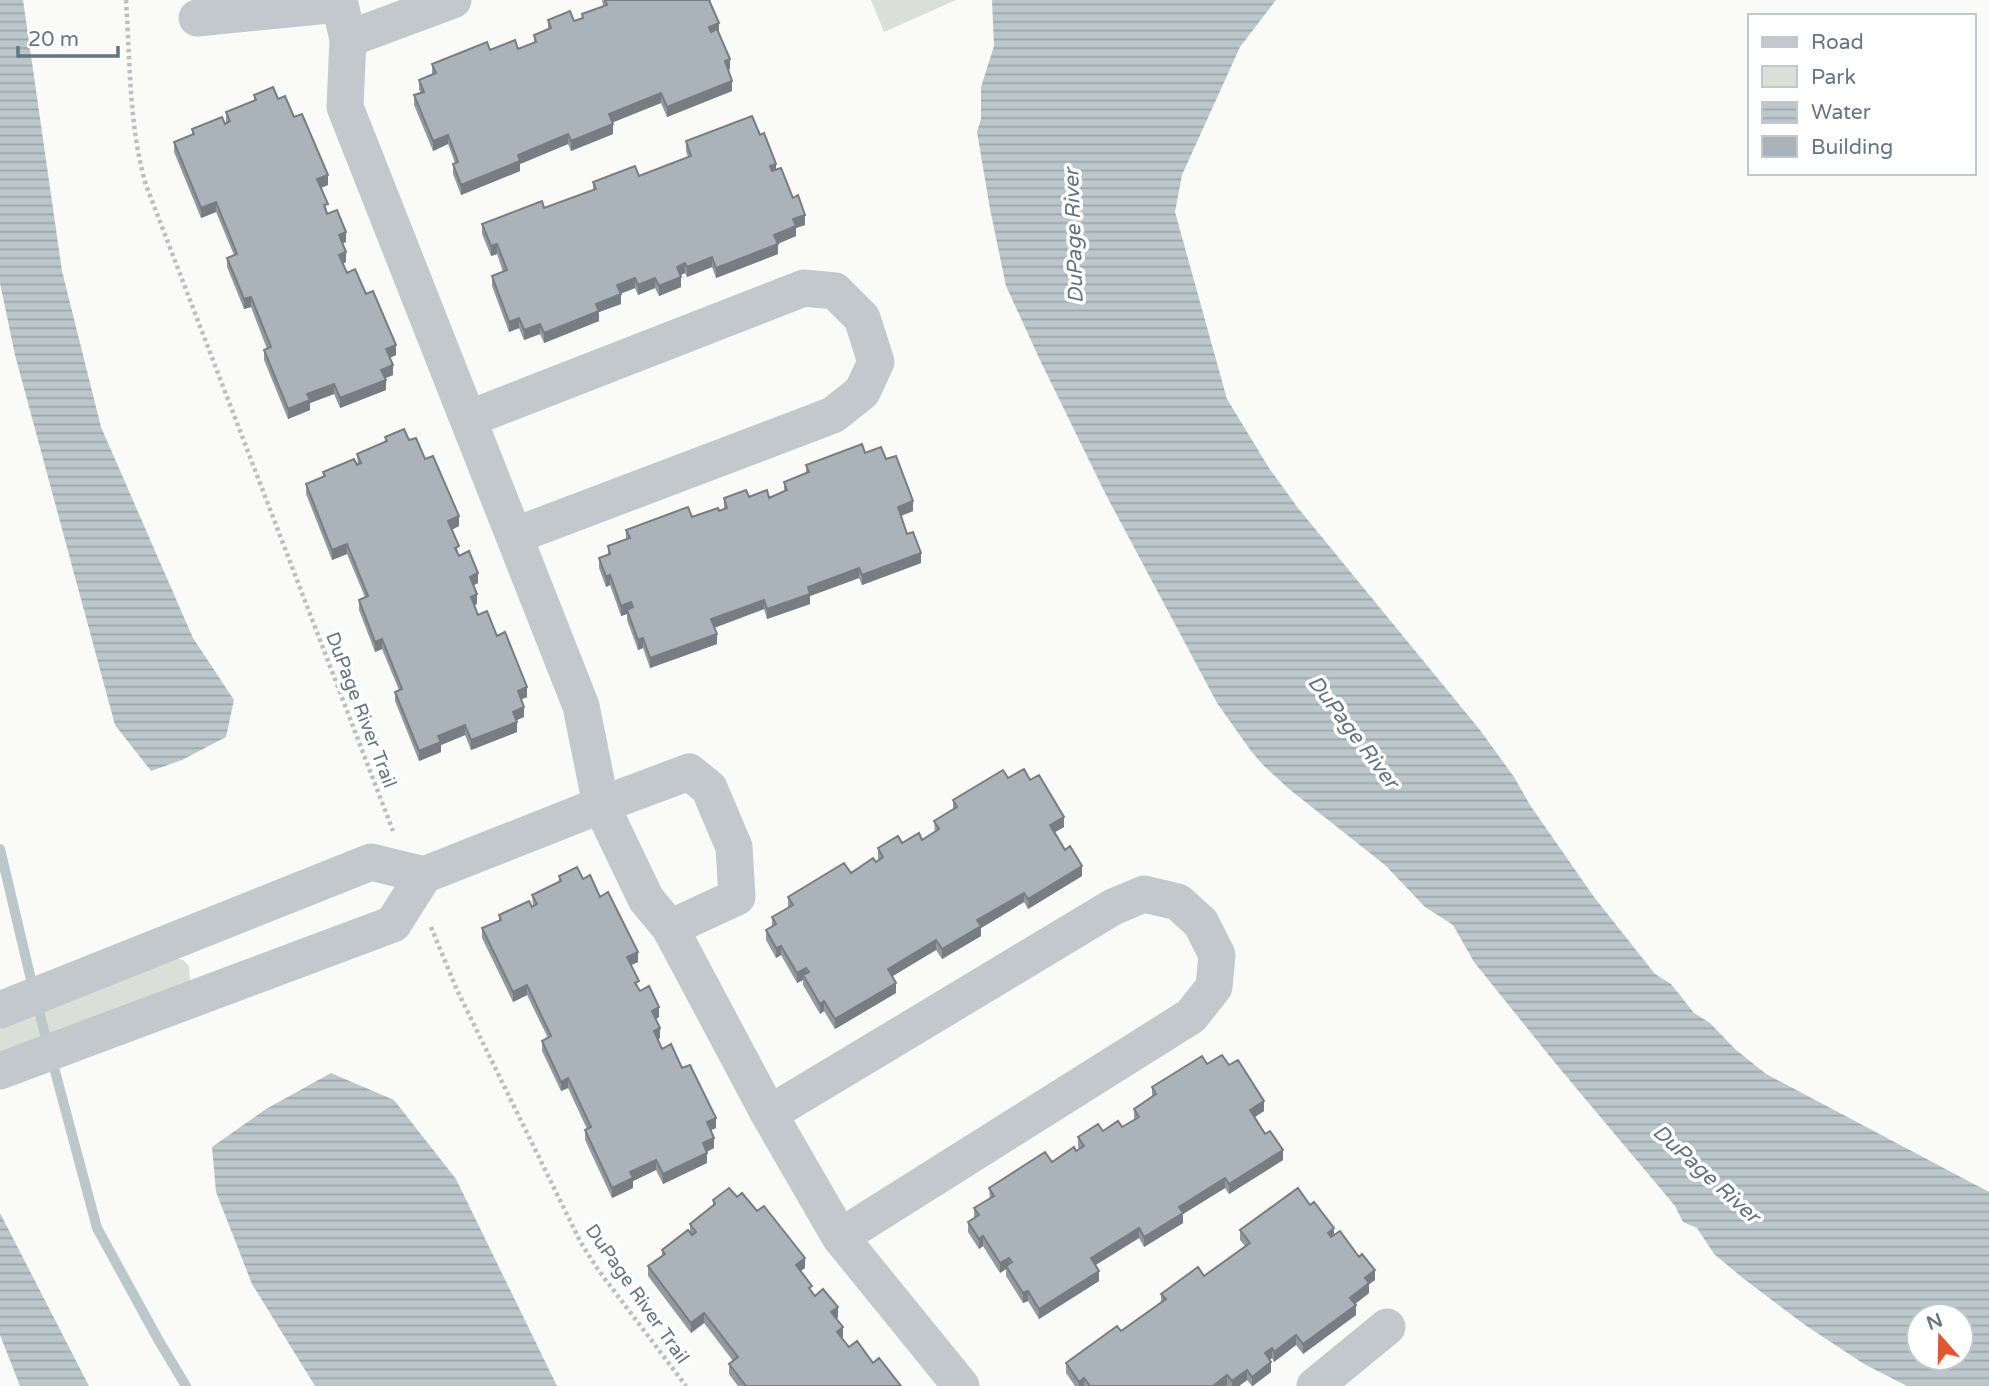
<svg xmlns="http://www.w3.org/2000/svg" width="1989" height="1386" font-family="'Varela Round',sans-serif">
<defs>
<pattern id="water-rules" width="6" height="5" patternUnits="userSpaceOnUse" patternTransform="scale(1.75)"><rect width="6" height="5" fill="#bbc7cb"/><path d="M0 2.5h6" fill="none" stroke="#9ca6aa"/></pattern>
</defs>
<rect width="100%" height="100%" fill="#fafaf8"/>
<path fill="#dadfd7" d="M871,0H956L884,32Z
M172,958L183,960L189,966L190,981L0,1058V1025Z"/>
<path fill="url(#water-rules)" fill-rule="evenodd" d="M0,0H23L62,271L101,427L193,638L234,700L226,737L182,760L151,771L115,725L15,355L0,283Z
M992,0H1276L1240,47L1182,175L1175,212L1227,399L1269,468L1298,508L1480,730L1514,777L1530,805L1594,897L1655,974L1671,984L1694,1013L1710,1023L1735,1049L1766,1074L1989,1192V1386H1907L1864,1364L1805,1325L1744,1279L1714,1254L1697,1228L1683,1222L1675,1206L1556,1064L1474,962L1453,925L1425,907L1385,865L1289,789L1264,766L1251,751L1217,703L1105,493L1040,360L1006,286L990,209L977,132L981,119V87L994,46ZM1961,1316V1358H1919V1316Z
M331,1073L394,1100L456,1179L557,1386H315L252,1284L216,1192L212,1147L266,1109Z
M0,1213L89,1386H20L0,1335Z"/>
<g fill="none" stroke-linecap="round" stroke-linejoin="round">
<path stroke="#bbc7cb" stroke-width="10" d="M0,849L33,988
M37,1003L48,1046
M52,1060L97,1228L159,1341L186,1386"/>
<path stroke="#bbbfc2" stroke-width="4.5" stroke-dasharray="3.5 3.5" stroke-linecap="butt" d="M126,0C130,60 129,128 146,185L393,831
M431,927L457,990L581,1243L599,1271L686,1386"/>
<path stroke="#c3c8cc" stroke-width="37" d="M339,0L348,39L453,0
M197,18L339,4
M468,419L804,288L835,291L862,318L876,362L862,392L833,415L514,536
M670,928L769,1114L840,1237L961,1386
M0,1010L371,862L424,875L601,805L646,899L670,928L737,897L734,847L709,788L689,772L601,805L581,706L345,107L348,39
M0,1071L393,924L424,875
M769,1114L1113,907L1144,894L1178,902L1201,923L1217,955L1214,987L1191,1016L840,1237
M1315,1386L1387,1327"/>
</g>
<path fill="#929a9f" d="M602,0H711L710,2L730,69L728,70L732,91L667,117L661,103L612,122L613,134L571,151L568,144L520,164V171L461,195L453,174V164L455,163L448,144L433,151L414,105V95L421,93L419,90V80L432,75V64L490,50L518,49L534,42V35L548,29V20L574,21L582,19V14L603,6Z
M254,95L278,99L294,117L328,185L321,188L328,214L346,242L342,243L346,262L343,264L347,273L366,294L396,355L390,358L393,375L385,378L386,390L340,408L334,394L310,403V410L288,419L264,360V350L267,349L251,307L244,309L227,267V258L234,255L216,212L201,218L174,152V142L192,135V129L226,123V112L254,100Z
M760,135L776,169L793,198L805,225L796,228V236L778,244V254L716,278L712,267L687,277L685,273L680,275L681,287L659,296L655,288L638,295L635,288L620,294L621,304L599,312V321L544,343L540,334L524,340L519,328L509,332L492,286V276L503,272L497,254L491,256L482,234V224L544,208L593,190V182L639,176L688,157L686,151V141Z
M385,437L409,440L425,459L459,526L452,530L459,555L478,583L474,585L477,604L474,605L478,615L497,636L527,697L521,699L524,717L516,720L517,732L471,750L465,735L441,745V752L419,761L395,701V692L399,690L382,649L375,652L359,610V600L365,597L347,554L332,560L306,494V484L323,477V472L358,465L357,454L385,442Z
M865,453L886,459L913,511L901,516L907,534L921,563L862,585L859,578L810,596V604L767,619L764,609L714,628L717,644L650,668L643,648L638,650L627,620V614L621,616L610,585L606,587L599,568V558L608,555V546L626,540V530L719,511L724,509V498H769L784,492V482L806,474V465Z
M1008,778L1030,780L1064,827L1055,832L1082,876L1028,909L1024,902L981,928V936L942,959L936,950L892,976L896,993L835,1029L824,1011L820,1014L803,985V980L797,983L781,955L776,958L766,940V930L772,926V917L788,908V897L876,862L879,860L878,858V848L922,840L935,832L934,821L953,810V800Z
M559,876L583,879L600,897L638,962L631,965L639,990L659,1017L656,1019L660,1038L658,1039L662,1049L682,1068L716,1128L710,1130L714,1148L707,1152V1163L663,1184L656,1170L633,1181V1188L612,1198L585,1140V1130L587,1129L568,1088L561,1091L542,1051V1041L548,1038L527,995L513,1002L482,938V928L499,921V915L533,906L532,895L559,882Z
M1207,1064L1229,1065L1264,1111L1255,1117L1283,1160L1229,1194L1225,1188L1183,1214V1223L1144,1247L1139,1238L1095,1265L1099,1281L1039,1319L1028,1301L1023,1303L1006,1276V1269L1000,1273L983,1246L979,1249L968,1232V1222L974,1218V1208L990,1199L989,1188L1076,1151L1079,1149L1078,1147V1137L1122,1127L1134,1120V1109L1152,1097V1087Z
M737,1197L757,1211L805,1268L801,1271L812,1292L838,1317L836,1319L843,1337L842,1338L849,1347L873,1363L901,1386H738L729,1374V1364L733,1361L704,1323L691,1333L648,1276V1266L662,1256V1250L690,1232V1224L713,1206V1200Z
M1240,1230L1334,1235L1375,1280L1369,1284V1293L1355,1304L1356,1315L1303,1354L1296,1345L1274,1362L1272,1358L1269,1360L1271,1372L1253,1386H1252L1247,1380L1239,1386H1075L1066,1373V1363L1121,1331L1161,1302V1294L1204,1276L1245,1246L1240,1240Z"/>
<path fill="#777d82" d="M719,23V33L709,37V27Z
M730,59V69L725,71V61Z
M732,81V91L667,117V107Z
M661,93V103L609,124V114Z
M613,124V134L571,151V141Z
M568,134V144L520,164V171L461,195V185L518,155Z
M448,135V144L433,151V141Z
M776,164V174L770,176V166Z
M328,175V185L317,189V179Z
M216,202V212L201,218V208Z
M805,215V225L796,228V236L774,245V235L793,219Z
M346,232V242L339,245V235Z
M497,244V254L491,256V246Z
M778,244V254L716,278V268Z
M346,252V262L339,265V255Z
M712,257V267L687,277V267Z
M685,263V273L677,277V267Z
M681,277V287L659,296V286Z
M635,278V288L617,295V285Z
M655,278V288L638,295V285Z
M621,294V304L599,312V321L544,343V333L596,304Z
M251,297V307L244,309V299Z
M519,318V328L509,332V322Z
M540,324V334L524,340V330Z
M396,345V355L386,359V349Z
M393,365V375L381,380V370Z
M386,380V390L340,408V398Z
M334,384V394L310,403V410L288,419V409L307,394Z
M913,501V511L898,517V507Z
M459,516V526L448,531V521Z
M347,544V554L332,560V550Z
M921,553V563L862,585V575Z
M859,568V578L810,596V604L767,619V609L808,587Z
M478,573V583L470,587V577Z
M610,575V585L606,587V577Z
M477,594V604L471,607V597Z
M764,600V609L711,629V619Z
M631,602V612L627,610V614L621,616V606Z
M717,634V644L650,668V658Z
M643,638V648L638,650V640Z
M382,639V649L375,652V642Z
M527,687V697L518,701V691Z
M524,707V717L513,722V712Z
M517,722V732L471,750V740Z
M465,725V735L441,745V752L419,761V751L438,736Z
M1064,817V827L1050,835V825Z
M1082,866V876L1028,909V899Z
M1024,893V902L981,928V936L942,959V949L977,920Z
M936,940V950L888,979V969Z
M781,946V955L776,958V948Z
M638,952V962L627,967V957Z
M806,968V978L803,975V980L797,983V973Z
M896,983V993L835,1029V1019Z
M527,985V995L513,1002V992Z
M824,1001V1011L820,1014V1004Z
M659,1007V1017L652,1021V1011Z
M660,1028V1038L654,1041V1031Z
M568,1078V1088L561,1091V1082Z
M1264,1101V1111L1250,1120V1110Z
M716,1118V1128L707,1132V1122Z
M714,1138V1148L703,1153V1143Z
M1283,1150V1160L1229,1194V1184Z
M707,1153V1163L663,1184V1174Z
M656,1160V1170L633,1181V1188L612,1198V1188L630,1172Z
M1225,1178V1188L1183,1214V1223L1144,1247V1237L1179,1207Z
M1139,1228V1238L1091,1268V1258Z
M1334,1228V1238L1328,1243V1233Z
M983,1236V1246L979,1249V1239Z
M805,1258V1268L796,1274V1265Z
M1009,1258V1268L1006,1266V1269L1000,1273V1263Z
M1375,1270V1280L1369,1284V1293L1350,1308V1298L1365,1278Z
M1099,1271V1281L1039,1319V1309Z
M1028,1291V1301L1023,1303V1293Z
M1356,1305V1315L1303,1354V1344Z
M838,1307V1317L831,1322V1312Z
M704,1313V1323L691,1333V1323Z
M843,1327V1337L837,1342V1332Z
M1296,1335V1345L1274,1362V1352Z
M1272,1348V1358L1265,1363V1353Z
M1271,1362V1372L1252,1386V1377Z
M1247,1370V1380L1239,1386H1232V1381Z
M1227,1375V1385L1226,1386H1213Z
M1084,1378V1386H1079V1382Z"/>
<path fill="#aab3b9" stroke="#777d82" stroke-width="2" d="M605,0H709L719,23L709,27L711,32L717,29L730,59L725,61L732,81L667,107L661,93L609,114L613,124L571,141L568,134L518,155L520,161L461,185L453,164L458,162L448,135L433,141L414,95L424,92L419,80L436,73L432,64L487,42L490,50L515,40L518,49L536,42L534,35L551,28L548,20L570,11L574,21L583,18L582,14L607,5Z
M273,87L278,99L285,96L294,117L302,114L328,175L317,179L328,204L324,205L327,214L337,210L346,232L339,235L346,252L339,255L347,273L355,269L366,294L373,291L396,345L386,349L393,365L381,370L386,380L340,398L334,384L307,394L310,400L288,409L264,350L271,347L251,297L244,299L227,258L237,254L216,202L201,208L174,142L194,134L192,129L222,117L225,124L230,121L226,112L256,100L254,95Z
M752,116L760,135L764,133L776,164L770,166L772,171L781,168L793,198L798,195L805,215L793,219L796,226L774,235L778,244L716,268L712,257L687,267L685,263L677,267L681,277L659,286L655,278L638,285L635,278L617,285L621,294L596,304L599,311L544,333L540,324L524,330L519,318L509,322L492,276L507,270L497,244L491,246L482,224L542,201L544,208L596,189L593,182L635,166L639,176L691,156L686,141Z
M404,429L409,440L416,438L425,459L433,456L459,516L448,521L459,546L455,548L459,556L469,551L478,573L470,577L477,594L471,597L478,615L487,611L497,636L505,632L527,687L518,691L524,707L513,712L517,722L471,740L465,725L438,736L441,742L419,751L395,692L402,689L382,639L375,642L359,600L368,596L347,544L332,550L306,484L325,476L323,472L354,459L357,465L361,463L357,454L387,441L385,437Z
M862,444L865,453L881,447L886,459L896,456L913,501L898,507L907,534L913,532L921,553L862,575L859,568L808,587L810,594L767,609L764,600L711,619L717,634L650,658L643,638L638,640L627,610L633,607L631,602L621,606L610,575L606,577L599,558L610,554L608,546L630,538L626,530L688,507L692,517L718,508L719,511L727,508L724,498L746,490L749,497L767,490L769,498L787,490L784,482L809,472L806,465Z
M1024,769L1030,780L1039,775L1064,817L1050,825L1065,850L1070,846L1082,866L1028,899L1024,893L977,920L981,926L942,949L936,940L888,969L896,983L835,1019L824,1001L820,1004L803,975L809,972L806,968L797,973L781,946L776,948L766,930L776,924L772,917L793,905L788,897L844,863L851,873L873,858L876,862L883,857L878,848L898,836L902,843L919,833L922,840L939,829L934,821L957,807L953,800L1003,770L1008,778Z
M577,867L583,879L590,875L600,897L608,892L638,952L627,957L639,981L635,983L640,991L649,986L659,1007L652,1011L660,1028L654,1031L662,1049L671,1044L682,1068L690,1065L716,1118L707,1122L714,1138L703,1143L707,1153L663,1174L656,1160L630,1172L633,1178L612,1188L585,1130L591,1127L568,1078L561,1082L542,1041L551,1036L527,985L513,992L482,928L501,920L499,915L529,901L532,907L537,904L532,895L561,881L559,876Z
M1222,1055L1229,1065L1238,1060L1264,1101L1250,1110L1265,1134L1270,1131L1283,1150L1229,1184L1225,1178L1179,1207L1183,1213L1144,1237L1139,1228L1091,1258L1099,1271L1039,1309L1028,1291L1023,1293L1006,1266L1012,1262L1009,1258L1000,1263L983,1236L979,1239L968,1222L979,1215L974,1208L994,1196L989,1188L1045,1152L1052,1162L1074,1147L1076,1151L1084,1146L1078,1137L1098,1124L1103,1131L1118,1121L1122,1127L1139,1117L1134,1109L1156,1094L1152,1087L1202,1056L1207,1064Z
M729,1188L737,1197L742,1193L757,1211L764,1206L805,1258L796,1265L812,1286L809,1288L815,1296L823,1289L838,1307L831,1312L843,1327L837,1332L849,1347L857,1341L873,1363L879,1358L901,1386H746L729,1364L738,1357L704,1313L691,1323L648,1266L665,1254L662,1250L688,1230L692,1235L696,1232L690,1224L715,1204L713,1200Z
M1298,1188L1310,1205L1314,1202L1334,1228L1328,1233L1331,1237L1340,1231L1359,1257L1362,1254L1375,1270L1365,1278L1369,1283L1350,1298L1356,1305L1303,1344L1296,1335L1274,1352L1272,1348L1265,1353L1271,1362L1252,1377L1247,1370L1232,1381L1227,1375L1213,1386H1090L1084,1378L1079,1382L1066,1363L1117,1326L1121,1331L1166,1299L1161,1294L1198,1267L1204,1276L1250,1243L1240,1230Z"/>
<g text-anchor="middle" dominant-baseline="central" stroke-width="7" stroke-linejoin="round" paint-order="stroke">
<g font-size="19" fill="#657683" stroke="#fff">
<text transform="translate(361 710) rotate(69)">DuPage River Trail</text>
<text transform="translate(637 1294) rotate(55)">DuPage River Trail</text>
</g>
<g font-size="21" font-style="italic" fill="#60757c" stroke="#fff">
<text transform="translate(1074 236) rotate(-92)">DuPage River</text>
<text transform="translate(1353 732) rotate(53)">DuPage River</text>
<text transform="translate(1706 1174) rotate(42)">DuPage River</text>
</g>
</g>
<rect x="1748" y="14" width="228" height="161" fill="#ffffff" stroke="#c1c8cd" stroke-width="2"/>
<rect x="1762" y="37" width="35" height="10" fill="#c3c8cc" stroke="#c1c8cd" stroke-width="2"/>
<text x="1811" y="49" font-size="21" fill="#657683">Road</text>
<rect x="1762" y="66" width="35" height="21" fill="#dadfd7" stroke="#c1c8cd" stroke-width="2"/>
<text x="1811" y="84" font-size="21" fill="#657683">Park</text>
<rect x="1762" y="102" width="35" height="21" fill="url(#water-rules)" stroke="#c1c8cd" stroke-width="2"/>
<text x="1811" y="119" font-size="21" fill="#657683">Water</text>
<rect x="1762" y="136" width="35" height="21" fill="#aab3b9" stroke="#c1c8cd" stroke-width="2"/>
<text x="1811" y="154" font-size="21" fill="#657683">Building</text>
<g transform="translate(1940 1337) rotate(340)"><circle r="33" fill="#ffffff" stroke="#c1c8cd" stroke-width="2"/>
<path d="M0-5L12 26L0 18L-12 26Z" fill="#e4572e"/>
<text y="-10" font-size="19" font-weight="bold" text-anchor="middle" fill="#657683">N</text>
</g>
<path d="M18 46v10h100v-10" fill="none" stroke="#657683" stroke-width="3.5"/>
<text x="28" y="46" font-size="21" fill="#657683" stroke="#ffffff" stroke-width="5" paint-order="stroke">20 m</text>
</svg>
